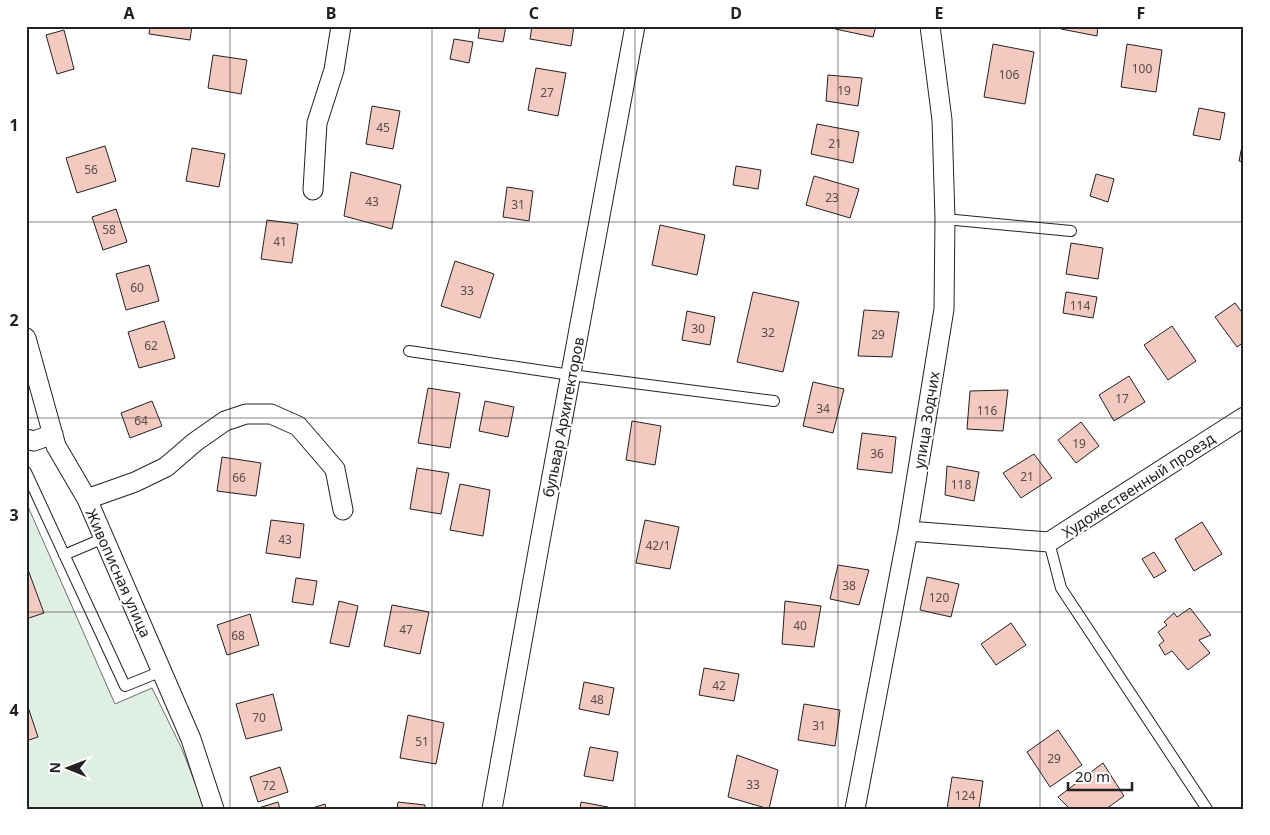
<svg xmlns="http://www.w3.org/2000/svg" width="1270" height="835" font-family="'Noto Sans',sans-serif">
<rect width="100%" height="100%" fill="#fff"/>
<path fill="#e0efe3" stroke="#6f6f6f" d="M26,502L115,704L152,688L182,749L205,809H26Z"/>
<path fill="#f3c9c0" stroke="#222" d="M150,26H192L190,40L149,34Z
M480,26H506L503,42L478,38Z
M532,26H574L571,46L530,39Z
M835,26H876L873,37L835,29Z
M1061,26H1098L1097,36L1061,29Z
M64,30L74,69L57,74L46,35Z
M454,39L473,42L469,63L450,59Z
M993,44L1034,52L1025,104L984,97Z
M1127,44L1162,50L1156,92L1121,87Z
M213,55L247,60L241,94L208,88Z
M536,68L566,73L558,116L528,110Z
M828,75L862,78L858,106L826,101Z
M372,106L400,111L393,149L366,144Z
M1199,108L1225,113L1220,140L1193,135Z
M817,124L859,132L853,163L811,154Z
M1244,136V162L1239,161Z
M105,146L116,181L77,193L66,158Z
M192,148L225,154L219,187L186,181Z
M736,166L761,170L758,189L733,185Z
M351,172L401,185L392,229L344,216Z
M1096,174L1114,179L1108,202L1090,196Z
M814,176L859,189L850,218L806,205Z
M507,187L533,191L529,221L503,217Z
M116,209L127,242L103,250L92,217Z
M267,220L298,224L292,263L261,259Z
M660,225L705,235L697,275L652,265Z
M1071,243L1103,248L1098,279L1066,274Z
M455,261L494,274L480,318L441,306Z
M149,265L159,301L126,310L116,274Z
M753,292L799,302L783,372L737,362Z
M1066,292L1097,297L1093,318L1063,313Z
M1235,303L1244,315V342L1237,347L1215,317Z
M864,310L899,312L892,357L858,356Z
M687,311L715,317L710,345L682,340Z
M164,321L175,358L139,368L128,332Z
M1172,326L1196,361L1168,380L1144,345Z
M1129,376L1145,402L1114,421L1099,395Z
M813,382L844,389L833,433L803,426Z
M428,388L460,393L450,448L418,443Z
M1008,390L1003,431L967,429L970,391Z
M152,401L162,426L130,438L121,413Z
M485,401L514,407L508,437L479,431Z
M632,421L661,426L655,465L626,460Z
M1081,422L1099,446L1076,463L1058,440Z
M862,433L896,437L892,473L857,469Z
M1034,454L1052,478L1021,498L1003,473Z
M222,457L261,463L256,496L217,491Z
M947,466L979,472L974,501L945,495Z
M417,468L449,473L441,514L410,509Z
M460,484L490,490L483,536L450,530Z
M271,520L304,524L300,558L266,553Z
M645,520L679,527L670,569L636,563Z
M1202,522L1222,554L1194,571L1175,539Z
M1154,552L1166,571L1154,578L1142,559Z
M838,565L869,570L859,605L830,599Z
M26,567H27L44,613L26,619Z
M927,577L959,584L951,617L920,610Z
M296,578L317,581L313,605L292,602Z
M339,601L358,606L349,647L330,643Z
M785,601L821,606L814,647L782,644Z
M392,605L429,612L420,654L384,646Z
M1190,608L1211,635L1199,640L1210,653L1188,670L1172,651L1165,655L1159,645L1164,641L1158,632L1167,625L1164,622L1174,613L1177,617Z
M250,614L259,645L227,655L217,625Z
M1011,623L1026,645L996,665L981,644Z
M704,668L739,674L734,701L699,695Z
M584,682L614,688L609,715L579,709Z
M273,694L282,730L246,739L236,704Z
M26,701L38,737L26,741Z
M804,704L840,710L835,746L798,740Z
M408,715L444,723L436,764L400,758Z
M1058,730L1082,765L1050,787L1027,752Z
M590,747L618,752L613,781L584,776Z
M737,755L778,770L769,809L728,797Z
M1103,763L1124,796L1106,809H1070L1058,797Z
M280,767L288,792L258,802L250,777Z
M952,777L983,781L979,809H947Z
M278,802L280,809H255Z
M398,802L425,805V809H397Z
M581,802L608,807V809H580Z
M325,804L326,809H309Z"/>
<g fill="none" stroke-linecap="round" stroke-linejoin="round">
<defs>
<path id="lane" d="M945,219L1071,231
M409,351L571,375L774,401
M26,472L125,686L162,671
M1049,542L1061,588L1207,809
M64,555L104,538"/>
<path id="street" d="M313,190L317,123L334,70L341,26
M26,338L56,446L87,499L191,739L214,809
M26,439L34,441L53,434
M87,499L135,482L166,467L195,442L225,421L246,414H271L298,426L335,469L343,510
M908,531L1049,542L1244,417
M492,809L540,541L635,26
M855,809L908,531L944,309L945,219L942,120L930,26"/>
</defs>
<use href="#lane" stroke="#222" stroke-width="12"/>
<use href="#street" stroke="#222" stroke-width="21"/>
<use href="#lane" stroke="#fff" stroke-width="10"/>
<use href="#street" stroke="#fff" stroke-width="19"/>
</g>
<path fill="none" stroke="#222" stroke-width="1" stroke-opacity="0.55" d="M230,26V809M432,26V809M635,26V809M838,26V809M1040,26V809M26,222H1244M26,418H1244M26,612H1244"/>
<g text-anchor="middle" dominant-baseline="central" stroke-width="4" stroke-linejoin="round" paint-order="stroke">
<g font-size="12" fill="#564c4a">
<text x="1142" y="68">100</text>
<text x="1009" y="74">106</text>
<text x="844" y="90">19</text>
<text x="547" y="92">27</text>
<text x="383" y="127">45</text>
<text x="835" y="143">21</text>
<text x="91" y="169">56</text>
<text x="832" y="197">23</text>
<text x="372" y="201">43</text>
<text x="518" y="204">31</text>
<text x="109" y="229">58</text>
<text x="280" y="241">41</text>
<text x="137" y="287">60</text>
<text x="467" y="290">33</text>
<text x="1080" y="305">114</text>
<text x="698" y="328">30</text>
<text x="768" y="332">32</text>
<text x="878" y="334">29</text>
<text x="151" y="345">62</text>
<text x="1122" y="398">17</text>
<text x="823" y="408">34</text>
<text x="987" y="410">116</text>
<text x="141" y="420">64</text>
<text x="1079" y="443">19</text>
<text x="877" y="453">36</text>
<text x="1027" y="476">21</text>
<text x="239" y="477">66</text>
<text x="961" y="484">118</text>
<text x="285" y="539">43</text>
<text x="658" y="545">42/1</text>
<text x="849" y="585">38</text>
<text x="939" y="597">120</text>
<text x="800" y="625">40</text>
<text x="406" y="629">47</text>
<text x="238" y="635">68</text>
<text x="719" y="685">42</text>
<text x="597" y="699">48</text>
<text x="259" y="717">70</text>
<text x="819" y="725">31</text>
<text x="422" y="741">51</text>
<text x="1054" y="758">29</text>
<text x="753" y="784">33</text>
<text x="269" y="785">72</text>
<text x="965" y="795">124</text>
</g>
<g font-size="15" fill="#222" stroke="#fff">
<text transform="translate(563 417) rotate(-79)">бульвар Архитекторов</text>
<text transform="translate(926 420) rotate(-81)">улица Зодчих</text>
<text transform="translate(1138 485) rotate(-33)">Художественный проезд</text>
<text transform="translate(119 573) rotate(66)">Живописная улица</text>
</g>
</g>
<rect width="1270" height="835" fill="none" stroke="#ffffff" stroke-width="55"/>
<g transform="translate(68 768) rotate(271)" stroke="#ffffff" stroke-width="4" paint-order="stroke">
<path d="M0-4L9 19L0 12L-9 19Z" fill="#222222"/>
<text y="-8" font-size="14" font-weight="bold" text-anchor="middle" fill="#222222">N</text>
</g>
<path d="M1068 782v8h64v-8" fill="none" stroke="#222222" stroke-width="2.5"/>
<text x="1075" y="782" font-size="15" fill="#222222" stroke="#ffffff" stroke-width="4" paint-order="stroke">20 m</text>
<rect x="28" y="28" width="1214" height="780" fill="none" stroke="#222" stroke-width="2"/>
<g font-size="16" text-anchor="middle" font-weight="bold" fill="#222">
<text x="129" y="19">A</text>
<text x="331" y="19">B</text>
<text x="534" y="19">C</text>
<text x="736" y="19">D</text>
<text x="939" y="19">E</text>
<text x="1141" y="19">F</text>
<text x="14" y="131">1</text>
<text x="14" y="326">2</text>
<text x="14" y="521">3</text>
<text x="14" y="716">4</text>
</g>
</svg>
